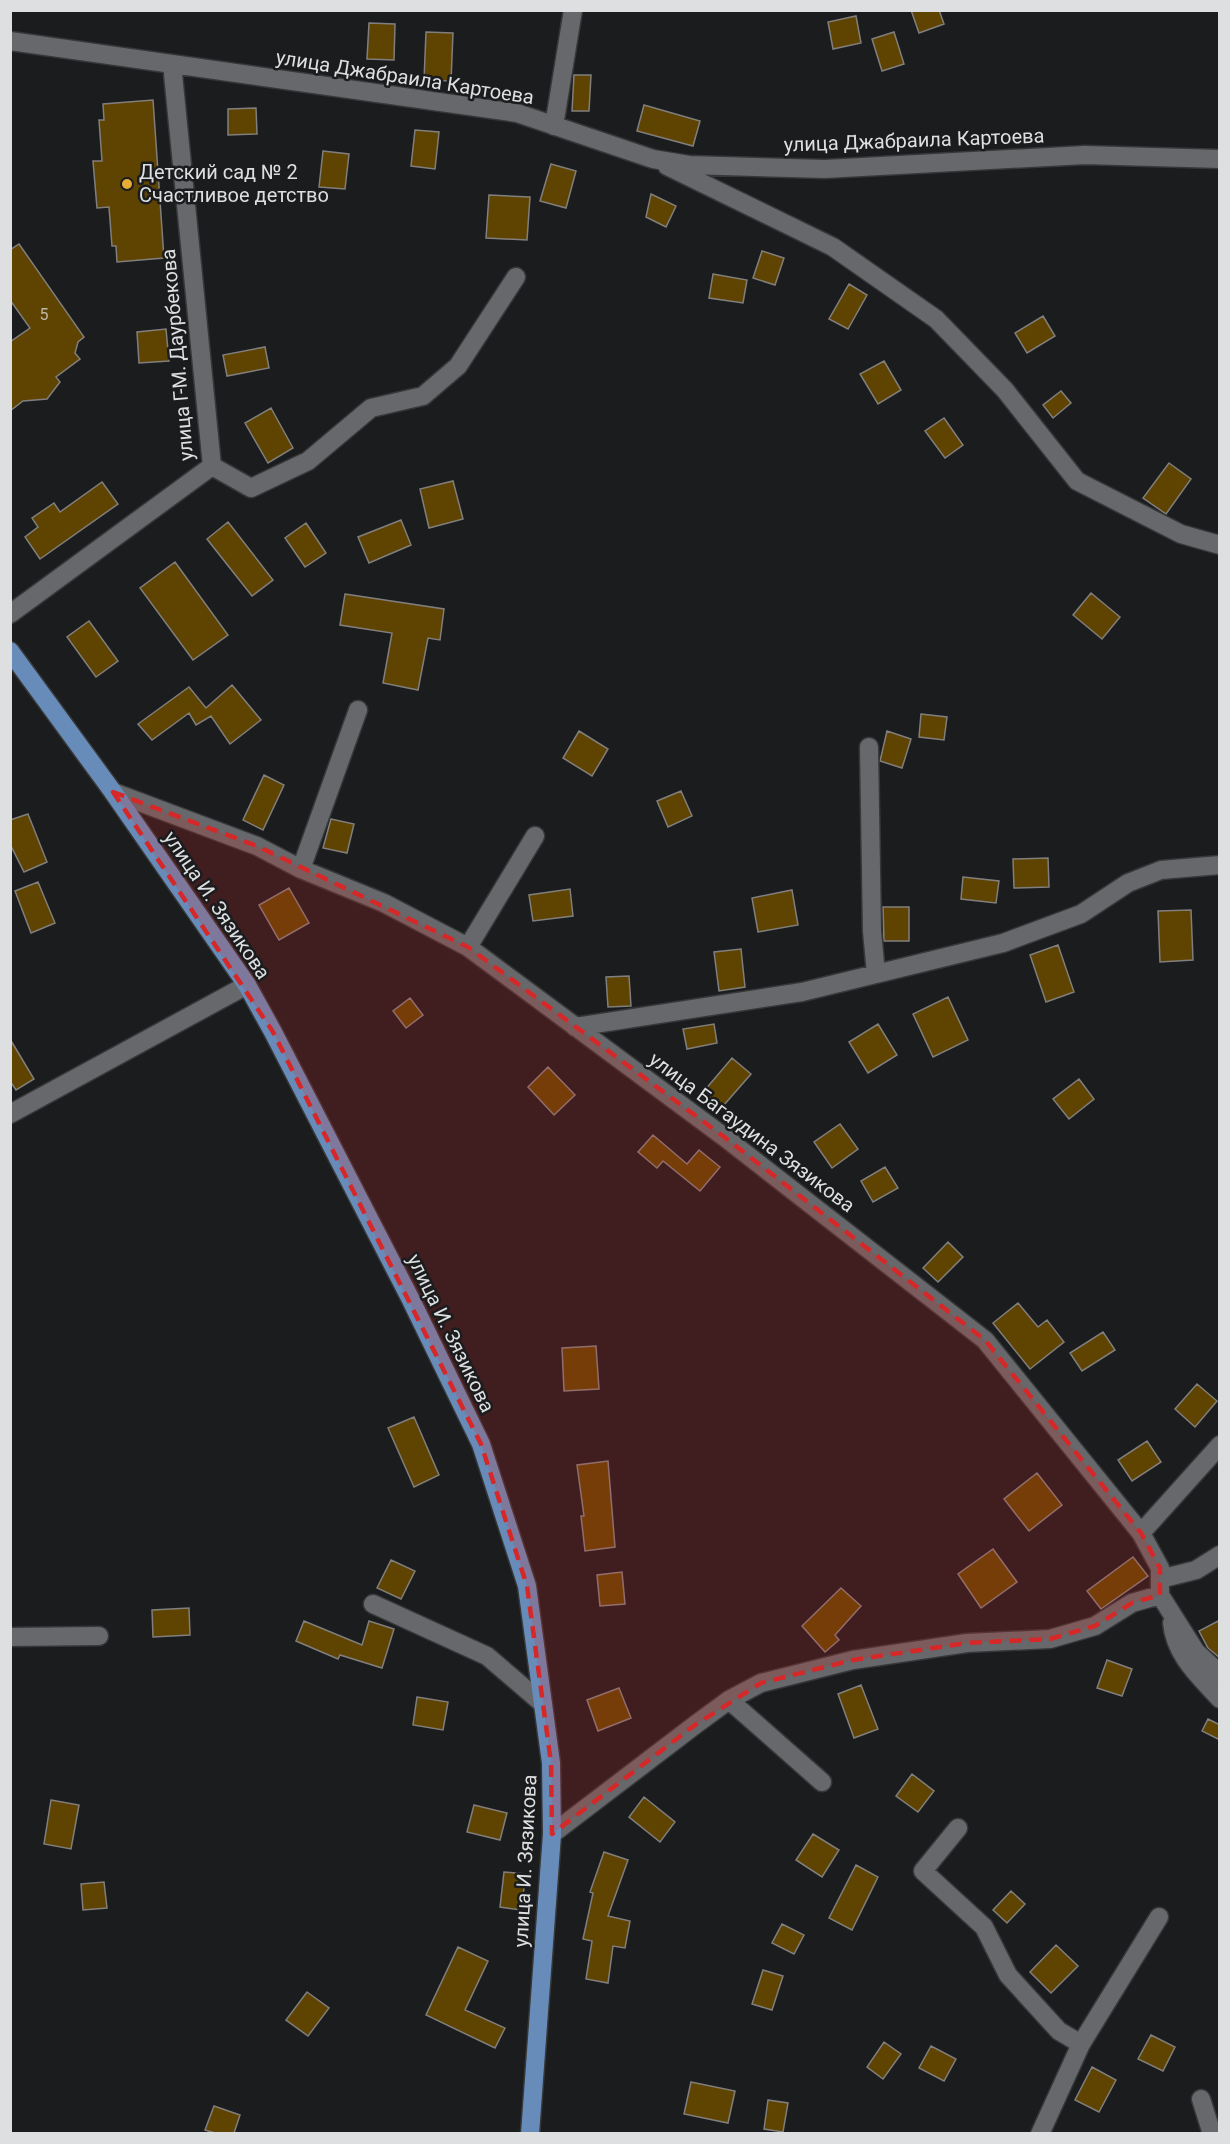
<svg xmlns="http://www.w3.org/2000/svg" width="1230" height="2144" font-family="Roboto,sans-serif">
<rect width="100%" height="100%" fill="#1b1c1e"/>
<path fill="#5f4300" stroke="#817f7d" stroke-width="1.5" d="M911,10H939L944,24L919,33Z
M856,16L861,43L833,49L828,22Z
M369,23L395,24L394,60L367,59Z
M426,32L453,33L451,81L424,80Z
M894,32L904,64L882,71L872,39Z
M574,75H591L589,111H572Z
M153,100L164,258L117,262L116,246H112L109,207L97,208L93,161H102L99,120H104L103,104Z
M644,105L700,121L693,146L637,131Z
M256,108L257,134L228,135V109Z
M415,130L439,132L435,169L411,166Z
M323,151L349,154L345,189L319,187Z
M551,164L576,171L566,208L540,201Z
M651,194L676,206L666,227L646,217Z
M489,195L530,197L527,240L486,238Z
M19,244L84,337L78,342L75,353L80,359L56,377L60,382L47,399L23,401L10,411V342L30,328L10,300V250Z
M762,251L784,258L775,285L753,278Z
M713,274L747,280L743,303L709,298Z
M849,284L867,295L848,329L829,319Z
M1043,316L1055,336L1027,353L1015,333Z
M166,329L169,361L139,363L137,332Z
M265,347L269,368L227,376L223,355Z
M884,361L901,390L878,404L860,374Z
M1061,391L1071,403L1053,418L1043,405Z
M271,408L293,448L268,463L245,423Z
M944,418L963,445L945,458L925,431Z
M1169,463L1191,479L1166,514L1143,498Z
M453,481L463,519L429,528L420,489Z
M102,482L118,504L40,559L25,537L38,527L32,518L54,503L60,512Z
M401,520L411,545L369,563L358,537Z
M228,522L273,580L252,596L207,539Z
M306,523L326,553L305,567L285,538Z
M175,562L228,635L193,660L140,588Z
M1091,593L1120,617L1102,639L1073,615Z
M345,594L444,609L440,640L428,638L418,690L383,683L392,633L340,625Z
M89,621L118,661L96,677L67,637Z
M232,685L261,720L230,744L211,716L196,725L189,713L152,740L138,724L189,687L206,708Z
M921,714L947,717L944,740L919,737Z
M579,731L608,749L592,776L563,758Z
M887,731L911,739L902,768L880,761Z
M264,775L284,785L263,830L243,820Z
M681,791L692,816L668,827L657,801Z
M28,814L47,862L24,872L10,844V820Z
M331,819L354,824L347,853L323,848Z
M1048,858L1049,887L1014,888L1013,859Z
M963,877L999,881L996,903L961,899Z
M38,882L55,923L31,933L15,891Z
M289,888L309,923L279,940L259,905Z
M570,889L573,916L533,921L529,895Z
M792,890L798,925L758,932L752,898Z
M883,907H909V941H884Z
M1191,910L1193,960L1160,962L1158,911Z
M1058,945L1074,992L1046,1002L1030,955Z
M741,949L745,987L719,991L714,952Z
M629,976L631,1006L608,1007L606,977Z
M948,997L968,1040L933,1057L913,1014Z
M410,998L423,1015L406,1028L393,1011Z
M714,1024L717,1043L687,1049L683,1029Z
M878,1024L897,1055L868,1073L849,1042Z
M10,1039L34,1079L16,1090L10,1081Z
M732,1058L751,1074L717,1113L699,1097Z
M548,1067L575,1095L554,1115L528,1087Z
M1079,1079L1094,1099L1069,1119L1053,1099Z
M840,1124L858,1149L832,1168L814,1142Z
M653,1135L687,1164L699,1150L720,1167L700,1191L663,1161L657,1168L638,1152Z
M885,1167L898,1188L873,1202L861,1181Z
M948,1242L963,1257L938,1282L923,1268Z
M1018,1303L1038,1327L1047,1320L1064,1342L1030,1369L993,1323Z
M1103,1332L1115,1350L1082,1371L1070,1353Z
M596,1346L599,1389L564,1391L562,1348Z
M1197,1384L1217,1401L1195,1427L1175,1409Z
M414,1417L439,1475L414,1487L388,1428Z
M1147,1441L1161,1462L1132,1481L1118,1460Z
M608,1461L615,1547L585,1551L581,1516H584L577,1465Z
M1037,1473L1062,1505L1029,1531L1004,1499Z
M993,1549L1017,1582L981,1608L958,1574Z
M1133,1557L1148,1576L1101,1609L1087,1591Z
M391,1560L415,1571L401,1599L377,1588Z
M622,1572L625,1604L600,1606L597,1575Z
M841,1588L861,1606L835,1635L839,1640L825,1652L802,1626Z
M189,1608L190,1635L153,1637L152,1610Z
M1220,1620V1658L1208,1648L1199,1631Z
M304,1621L362,1645L369,1621L394,1629L382,1668L340,1655L338,1659L296,1641Z
M1107,1660L1132,1669L1122,1696L1097,1688Z
M861,1685L878,1729L854,1738L838,1694Z
M619,1688L631,1718L598,1731L587,1700Z
M417,1697L448,1702L443,1730L413,1725Z
M1208,1719L1220,1725V1740L1202,1731Z
M912,1774L934,1791L918,1812L896,1796Z
M644,1797L675,1822L660,1842L629,1817Z
M51,1800L79,1805L71,1849L44,1844Z
M474,1805L507,1813L500,1840L467,1832Z
M813,1834L839,1850L822,1877L796,1860Z
M604,1852L628,1860L608,1916L630,1921L625,1948L613,1946L608,1983L586,1979L592,1941L583,1939L593,1893L590,1892Z
M856,1865L878,1877L852,1930L829,1918Z
M504,1872L526,1874L521,1910L500,1907Z
M104,1882L107,1908L83,1910L81,1884Z
M1011,1891L1025,1904L1007,1923L993,1910Z
M782,1924L804,1935L794,1954L772,1943Z
M1056,1945L1078,1966L1051,1993L1030,1972Z
M458,1947L488,1961L465,2010L505,2028L495,2048L426,2015Z
M763,1970L783,1976L772,2010L752,2004Z
M307,1992L329,2008L308,2036L286,2020Z
M1151,2035L1175,2047L1163,2071L1138,2059Z
M884,2042L901,2054L883,2079L867,2067Z
M931,2046L956,2059L944,2081L919,2068Z
M1092,2067L1116,2080L1099,2112L1075,2100Z
M691,2082L735,2091L728,2123L684,2114Z
M768,2100L788,2103L783,2132L764,2129Z
M214,2106L240,2115L234,2133H215L205,2130Z"/>
<g fill="none" stroke-linecap="round" stroke-linejoin="round">
<defs>
<path id="minor" d="M10,41L517,113L653,159L689,165L825,169L1085,155L1220,159
M554,126L573,10
M667,166L833,247L936,319L1005,390L1077,481L1181,534L1220,545
M212,466L251,488L308,461L371,408L423,396L458,366L516,277
M10,614L212,466L172,64
M869,747L872,931L876,974
M113,792L257,846L301,869L384,903L468,947L723,1136L985,1340L1141,1533L1160,1568V1595L1196,1652L1220,1674
M301,869L358,710
M468,947L535,836
M575,1027L802,992L1003,943L1081,914L1128,883L1161,870L1220,865
M10,1114L247,985
M1141,1533L1220,1445
M1160,1579L1196,1570L1220,1555
M373,1604L487,1656L543,1704
M1172,1623C1175,1655 1199,1676 1220,1699
M10,1637L99,1636
M729,1700L822,1782
M958,1828L923,1871L984,1927L1008,1975L1059,2031L1081,2044
M552,1834L695,1725L729,1700L761,1683L853,1660L967,1643L1050,1639L1095,1626L1132,1603L1160,1595
M1201,2099L1212,2134
M1040,2134L1081,2044L1159,1917"/>
<path id="major" d="M10,651L113,792L247,985L273,1032L411,1300L481,1444L527,1586L551,1763L552,1834L530,2134"/>
</defs>
<use href="#minor" stroke="#363738" stroke-width="21"/>
<use href="#major" stroke="#363738" stroke-width="21"/>
<use href="#minor" stroke="#66686b" stroke-width="18"/>
<use href="#major" stroke="#688cba" stroke-width="18"/>
</g>
<path fill="#d62828" fill-opacity="0.2" stroke="#d62828" stroke-width="4.5" stroke-dasharray="12 8" stroke-linejoin="round" d="M113,792L257,846L468,947L723,1136L985,1340L1141,1533L1160,1568V1595L1132,1603L1095,1626L1050,1639L967,1643L853,1660L761,1683L695,1725L552,1834L551,1763L527,1586L481,1444L273,1032Z"/>
<circle fill="#e6ac36" stroke="#1b1c1e" stroke-width="2" cx="127" cy="184" r="6"/>
<g text-anchor="middle" dominant-baseline="central" stroke-width="5" stroke-linejoin="round" paint-order="stroke">
<g font-size="16" fill="#beb8a8">
<text x="44" y="314">5</text>
</g>
<g font-size="20" fill="#dedfe0" stroke="#1b1c1e">
<text transform="translate(405 77) rotate(9)">улица Джабраила Картоева</text>
<text transform="translate(914 140) rotate(-2)">улица Джабраила Картоева</text>
<text transform="translate(177 355) rotate(-95)">улица Г-М. Даурбекова</text>
<text transform="translate(217 905) rotate(56)">улица И. Зязикова</text>
<text transform="translate(752 1132) rotate(37)">улица Багаудина Зязикова</text>
<text transform="translate(451 1333) rotate(64)">улица И. Зязикова</text>
<text transform="translate(525 1861) rotate(-87)">улица И. Зязикова</text>
</g>
<g font-size="20" fill="#dedfe0" stroke="#1b1c1e" text-anchor="start">
<text x="139" y="172">Детский сад № 2<tspan x="139" dy="23">Счастливое детство</tspan></text>
</g>
</g>
<rect width="1230" height="2144" fill="none" stroke="#dedfe0" stroke-width="24"/>
</svg>
